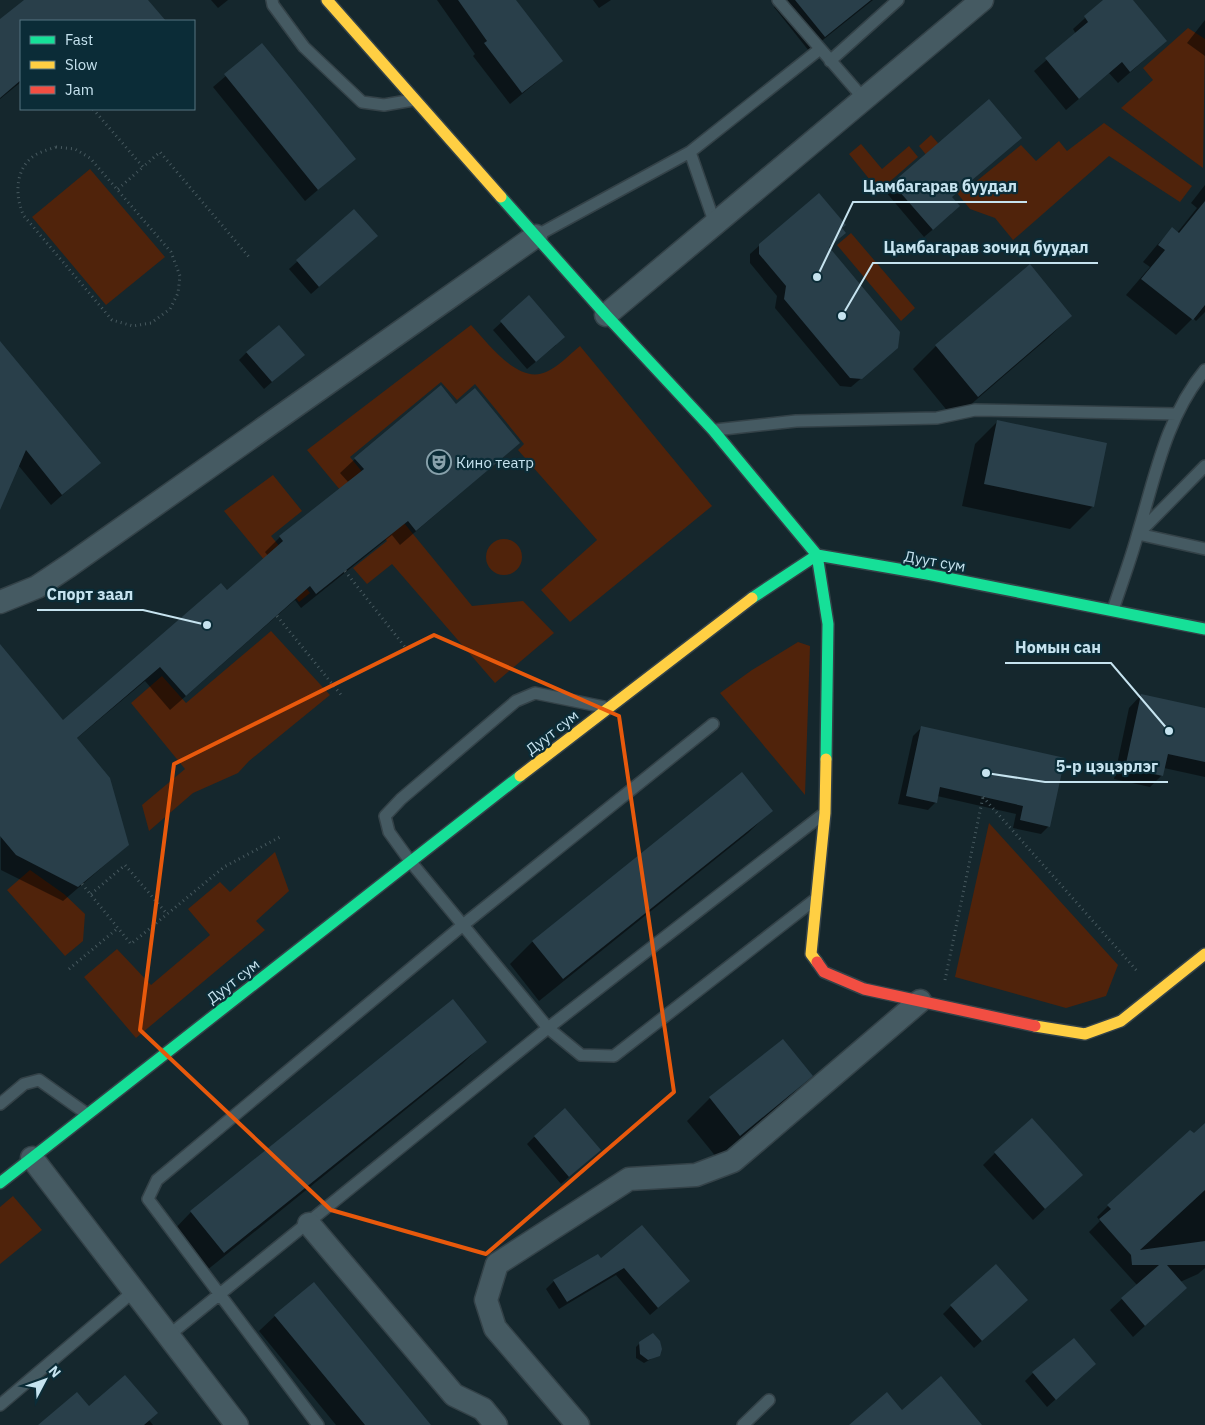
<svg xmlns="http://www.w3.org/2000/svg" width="1205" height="1425" font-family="'IBM Plex Sans',sans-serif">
<rect width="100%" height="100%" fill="#15272d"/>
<path fill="#50230b" d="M1188,28L1205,39L1203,168L1121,108L1153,80L1143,68Z
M1104,123L1192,186L1180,202L1109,156L1013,240L995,218L970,209L919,146L931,135L973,184L1021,145L1036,161L1059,141L1067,151Z
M861,144L882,169L909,146L918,157L879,191L849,154Z
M90,169L165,257L106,305L32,217Z
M851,233L915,308L901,321L837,245Z
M471,325C488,343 518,385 546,372C558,367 570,354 580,346L712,506L570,622L541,590L597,540L518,450L524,444L475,384L457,400L441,382L350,457L472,606L523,601L554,633L495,683L392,564L367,584L353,568L387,541L364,511L360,514L307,450Z
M273,475L302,511L271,536L294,564L290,568L310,593L299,602L224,511Z
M486 557a18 18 0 1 1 36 0a18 18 0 1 1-36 0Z
M271,631L330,695L249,761L238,773L193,793L149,831L142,805L185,769L131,703L162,676L186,703Z
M798,642L810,646L805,795L720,693L752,670Z
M989,823L1118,965L1106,996L1066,1008L955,977Z
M275,852L289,891L256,921L265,930L136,1038L84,977L117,949L151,985L210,935L188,909L220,882L230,892Z
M30,870L64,894L85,914L83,941L65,956L7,890Z
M13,1196L42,1230L0,1264V1207Z"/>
<path fill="#0007" d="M26,0H146L165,21H21V82L0,99V21Z
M211,0H228L218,8Z
M437,0H514L562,61L510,104L473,56L475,54Z
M593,0H611L599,8Z
M781,0H873L809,51L774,7Z
M1105,0H1132L1166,41L1118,83L1109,73L1066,110L1034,71L1076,34L1073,29Z
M1205,20V56L1187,43Z
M262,45L354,159L305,201L213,87Z
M893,184L951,197V214L924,237L885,191Z
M1205,185V312L1196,321L1193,318L1176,335L1126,295L1150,267L1143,262L1157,245L1173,229L1177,233L1197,208L1191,203Z
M354,211L368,244L311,294L289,269Z
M841,229L828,248L897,348L851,387L840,386L775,308L777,296L750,263V254L760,245Z
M529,297L556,345L527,369L493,330Z
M1071,316L1048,338L954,419L913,369L936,346Z
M0,343L99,463L51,505L18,465L0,499Z
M247,352L303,355L264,389L239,360Z
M456,406L519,443L400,545L392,535L301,608L295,600L170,710L145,681L76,739L128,845L63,901L1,870L0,646L63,722L227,592L268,556L265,552L280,537L349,483L340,473L355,459Z
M997,422L1093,506L1070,529L962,506L975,444Z
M1141,695L1205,709V777L1164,768L1162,775L1150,787L1114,779L1129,708Z
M921,728L1049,826L1041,834L1013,828L1016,814L937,796L936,802L928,810L898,804L913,736Z
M771,811L748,833L539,1001L510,964L533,941Z
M485,1042L462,1064L201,1275L169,1235L191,1212Z
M811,1075L788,1098L717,1158L687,1121L710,1098Z
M1205,1125V1268L1198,1274L1180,1282L1174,1299L1133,1337L1110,1310L1137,1285L1089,1232L1100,1221L1097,1217L1108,1206L1190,1131L1194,1135Z
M534,1137L591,1158L561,1184L527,1144Z
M995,1153L1081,1175L1033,1220L983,1165Z
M642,1227L680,1289L650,1315L616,1275L559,1309L546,1289L554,1281L601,1260Z
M951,1306L1018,1308L974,1348L943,1314Z
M275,1316L429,1425H336L259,1331Z
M640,1343L658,1355L644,1363L636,1358V1347Z
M1086,1372L1047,1407L1025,1381L1033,1373Z
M89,1408L149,1420L153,1425H42Z"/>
<path fill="#293f4a" d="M24,0H148L166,21H21V80L0,98V19Z
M458,0H516L563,61L522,93L484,43L487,41Z
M795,0H871L825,37Z
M1103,0H1133L1167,41L1130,72L1122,62L1079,99L1045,58L1088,22L1084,16Z
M262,43L356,159L318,190L224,74Z
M989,99L1022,138L952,197L960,206L933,230L892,183Z
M819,193L846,225L842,228L846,233L829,247L900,332L898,348L862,379L850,378L784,299L786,286L759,254V244Z
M1205,201V305L1193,320L1141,279L1165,250L1158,245L1172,227L1179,233Z
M354,209L378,236L319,287L296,260Z
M1030,264L1072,316L978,397L935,345Z
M529,295L565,337L536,362L500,321Z
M279,325L305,355L272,382L246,352Z
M0,341L101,463L62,495L26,450L0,510Z
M441,385L456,404L475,388L520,443L416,531L408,521L316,594L310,586L186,696L160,667L77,738L110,778L129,845L78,887L16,855L0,836V644L63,720L221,583L227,590L283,541L279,536L364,469L354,458Z
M997,420L1107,443L1094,507L984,484Z
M1141,694L1205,708V762L1168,754L1163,776L1125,768Z
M921,726L1065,758L1050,827L1020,820L1023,806L940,787L937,803L906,796Z
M742,772L773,811L563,979L532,941Z
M453,999L487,1042L224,1253L190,1211Z
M783,1039L813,1076L740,1136L709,1097Z
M565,1108L601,1150L569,1177L534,1136Z
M1032,1118L1083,1175L1045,1209L994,1152Z
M1205,1123V1190L1140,1250L1205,1241V1265H1167L1187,1288L1145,1326L1121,1298L1159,1265H1132L1131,1255L1099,1219L1111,1209L1107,1205L1190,1130L1194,1133Z
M642,1225L690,1281L658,1308L624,1268L567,1302L553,1280L598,1254L601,1258Z
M996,1264L1028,1300L982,1341L950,1305Z
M314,1282L431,1425H365L274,1315Z
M653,1333L660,1341L662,1349L660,1356L648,1360L640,1354L639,1342Z
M1074,1338L1096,1364L1056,1400L1032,1372Z
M125,1375L158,1413L144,1425H38L77,1392L89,1406Z
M941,1376L982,1425H849L887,1392L902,1410Z"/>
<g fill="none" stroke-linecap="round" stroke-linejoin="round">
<defs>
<path id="lane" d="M272,0L273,5L304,47L362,102L384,105L413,100
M778,0L864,99
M830,61L898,0
M715,224L690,152L820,49
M536,236L690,152
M715,430L796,421L937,418L975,410L1177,414
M1205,466L1138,534L1205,549
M1113,610C1121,585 1131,559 1138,533C1155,477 1166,417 1205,370
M604,707L535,693L516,701L401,799L385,816L389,832L410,861L548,1028L581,1055L614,1056L813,901
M0,1104L24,1084L39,1080L87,1114
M168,1336L548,1028L822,815
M0,1405L134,1291
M318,1425L148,1199L157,1180L463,925L713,724
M743,1425L769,1400"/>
<path id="street" d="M606,315L982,0
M0,602L37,587L70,565L536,236
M32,1158L237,1425
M309,1224L454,1395L483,1409L496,1425
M578,1425L495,1328L486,1300L497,1264L629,1179L696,1175L733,1161L920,1001"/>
<path id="fast" d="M501,197L606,315L713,430L817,555L828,624L826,759
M752,598L817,555L927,574L1205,629
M0,1183L520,776"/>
<path id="slow" d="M327,0L501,197
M520,776L752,598
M817,962L811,954L825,813L826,759
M1035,1026L1085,1034L1121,1021L1205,954"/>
<path id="jam" d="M817,962L824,972L864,989L1035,1026"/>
</defs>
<use href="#lane" stroke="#344248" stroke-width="14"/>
<use href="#street" stroke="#344248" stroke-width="25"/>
<use href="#fast" stroke="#344248" stroke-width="14"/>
<use href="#slow" stroke="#344248" stroke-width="14"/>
<use href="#jam" stroke="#344248" stroke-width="14"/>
<path stroke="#47595f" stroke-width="3" stroke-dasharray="1 4" stroke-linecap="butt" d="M93,109L143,167L160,152L249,257
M56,147L75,149L90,158L171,252L180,276L178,293L170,309L151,323L133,326L112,320L24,216C14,196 15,166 37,154C43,151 50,149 56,147Z
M118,189L143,167
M345,571L405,647
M277,616L342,696
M983,797L1138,972
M82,884L131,944L224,867L280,837
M91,894L125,865L167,914
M69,969L118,928
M945,980L983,797"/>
<use href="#lane" stroke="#455a62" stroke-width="11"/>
<use href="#street" stroke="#455a62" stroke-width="22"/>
<use href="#fast" stroke="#16e098" stroke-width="11"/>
<use href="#slow" stroke="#ffcf43" stroke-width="11"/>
<use href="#jam" stroke="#f24e42" stroke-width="11"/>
</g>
<path fill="none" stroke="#e8590c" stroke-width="4" stroke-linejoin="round" d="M434,635L619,716L674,1092L486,1254L331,1210L140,1030L174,764Z"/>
<defs>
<symbol id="theatre-ring" viewBox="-11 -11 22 22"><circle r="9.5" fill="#0b2c37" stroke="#88a1ab" stroke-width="1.5"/><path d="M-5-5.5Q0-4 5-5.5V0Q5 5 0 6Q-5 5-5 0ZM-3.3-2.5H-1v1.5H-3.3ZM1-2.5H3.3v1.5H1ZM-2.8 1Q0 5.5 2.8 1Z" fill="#88a1ab"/></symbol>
</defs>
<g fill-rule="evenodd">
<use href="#theatre-ring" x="425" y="448" width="28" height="28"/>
</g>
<g text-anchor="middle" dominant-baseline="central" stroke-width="4.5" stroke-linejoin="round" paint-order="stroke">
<g font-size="15" fill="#c6e3ef" stroke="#0b2c37" text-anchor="start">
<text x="456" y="462">Кино театр</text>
</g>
<g font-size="15" fill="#c6e3ef" stroke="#0b2c37">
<text transform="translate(935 561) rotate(10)">Дуут сум</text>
<text transform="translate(552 732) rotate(-38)">Дуут сум</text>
<text transform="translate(233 981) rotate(-38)">Дуут сум</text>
</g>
</g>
<path fill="none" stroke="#c6e3ef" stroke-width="2" d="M817 277L853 202H1027M842 316L873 263H1098M207 625L143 610H37M1169 731L1111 663H1005M986 773L1045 782H1168"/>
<g fill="#c6e3ef" stroke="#0b2c37" stroke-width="2">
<circle cx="817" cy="277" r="5"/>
<circle cx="842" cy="316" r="5"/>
<circle cx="207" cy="625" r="5"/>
<circle cx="1169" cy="731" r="5"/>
<circle cx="986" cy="773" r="5"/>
</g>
<g font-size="16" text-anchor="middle" font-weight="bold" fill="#c6e3ef" stroke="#0b2c37" stroke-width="4.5" stroke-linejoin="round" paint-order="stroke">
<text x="940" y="192">Цамбагарав буудал</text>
<text x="986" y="253">Цамбагарав зочид буудал</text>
<text x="90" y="600">Спорт заал</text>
<text x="1058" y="653">Номын сан</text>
<text x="1107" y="772">5-р цэцэрлэг</text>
</g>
<rect x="20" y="20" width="175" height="90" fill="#0b2c37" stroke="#567581"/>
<rect x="30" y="36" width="25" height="8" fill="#16e098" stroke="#567581"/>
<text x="65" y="45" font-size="15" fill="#c6e3ef">Fast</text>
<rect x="30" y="61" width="25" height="8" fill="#ffcf43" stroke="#567581"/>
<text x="65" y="70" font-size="15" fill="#c6e3ef">Slow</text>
<rect x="30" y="86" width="25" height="8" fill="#f24e42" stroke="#567581"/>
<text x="65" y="95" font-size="15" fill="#c6e3ef">Jam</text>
<g transform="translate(45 1380) rotate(49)" stroke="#0b2c37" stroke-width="4" paint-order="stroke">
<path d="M0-4L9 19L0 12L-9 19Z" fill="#c6e3ef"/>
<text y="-8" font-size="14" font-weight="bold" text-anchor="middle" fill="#c6e3ef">N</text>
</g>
</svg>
